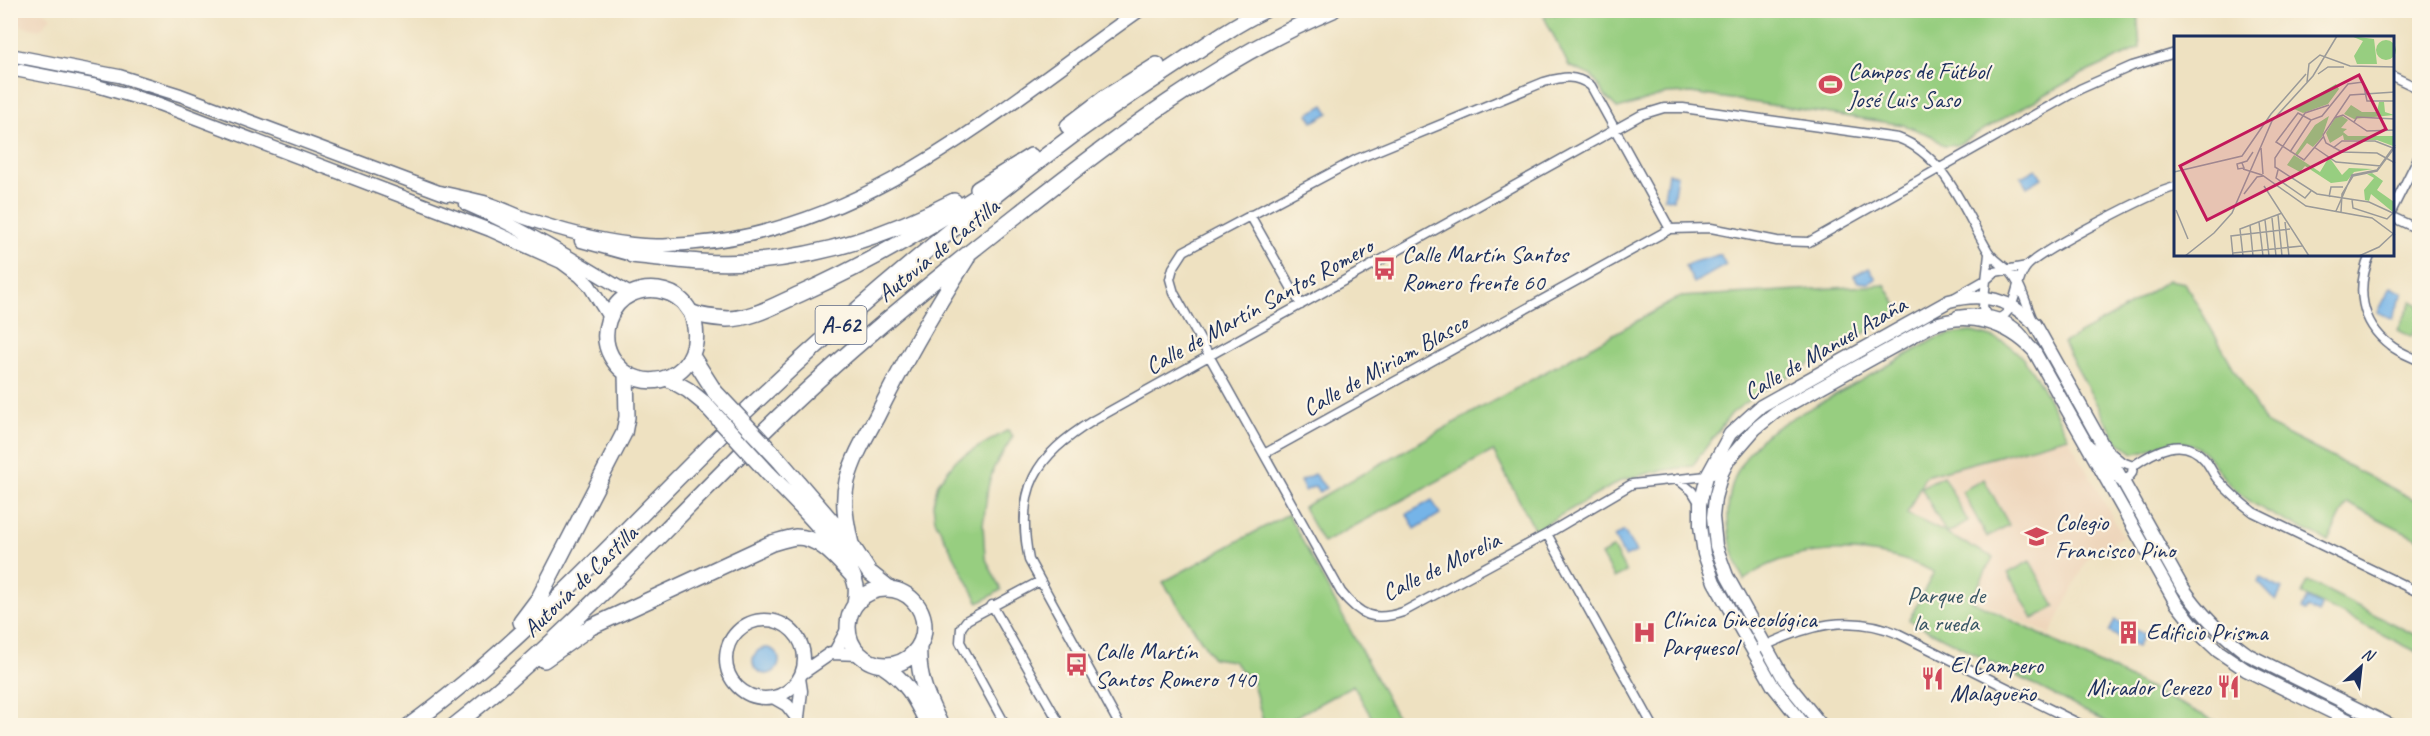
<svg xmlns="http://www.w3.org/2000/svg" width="2430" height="736" font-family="Caveat,sans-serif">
<rect width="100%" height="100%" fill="#fcf5e5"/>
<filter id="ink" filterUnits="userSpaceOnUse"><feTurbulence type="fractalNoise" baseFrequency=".0167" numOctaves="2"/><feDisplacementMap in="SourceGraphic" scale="12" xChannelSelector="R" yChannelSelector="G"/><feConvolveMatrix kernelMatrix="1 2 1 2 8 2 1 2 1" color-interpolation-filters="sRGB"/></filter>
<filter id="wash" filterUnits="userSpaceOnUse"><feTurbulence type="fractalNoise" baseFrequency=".008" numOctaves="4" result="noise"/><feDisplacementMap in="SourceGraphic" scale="24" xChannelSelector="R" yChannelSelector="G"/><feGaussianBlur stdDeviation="1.35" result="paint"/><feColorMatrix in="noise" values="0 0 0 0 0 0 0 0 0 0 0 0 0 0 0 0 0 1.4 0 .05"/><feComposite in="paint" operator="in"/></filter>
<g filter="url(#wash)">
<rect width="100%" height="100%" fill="#eee1c1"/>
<path fill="#eed6bb" d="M10,11H44L51,17L40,30L11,24Z
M2068,437L2123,536L2089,555L2050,635L1972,597L1906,514L1925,476Z"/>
<path fill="#97ce80" stroke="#597e6f" stroke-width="1.5" d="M1571,10L2137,11L2140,48L2078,76L1957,145L1944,146L1932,136L1904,125L1691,93L1667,94L1618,109L1606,97L1592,76L1569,66L1544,17Z
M2168,280L2185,283L2265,423L2419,502V539L2347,503L2328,541C2295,524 2255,511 2229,484C2214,468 2210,449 2187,443C2167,437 2153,451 2134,453L2117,441L2063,343L2121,311Z
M1885,285L1901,312L1755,395L1731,414L1692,466L1654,472L1622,480L1535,530L1493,451L1323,543L1303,507L1680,297Z
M2412,301L2419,305V320L2411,337L2398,330Z
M1971,332C1985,335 1999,338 2011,347C2035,365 2053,410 2068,437L1925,476L1907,514L1946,533L1921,487L1943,476L1968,522L1946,534L1993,557L1971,600L2223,725H2112L1909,620L1934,572C1878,543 1793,542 1744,580C1719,528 1720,471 1770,432C1789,418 1812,408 1833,396C1867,377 1902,358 1936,338L1951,334Z
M1008,430L1013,436L994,467L988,487L983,525L985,557L1001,590L979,603L935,520L933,504L938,483L956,460Z
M1984,479L2009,525L1987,537L1962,491Z
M1288,514L1401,725H1376L1353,685L1281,725H1264L1253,683L1233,661L1213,658L1163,582Z
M1613,548L1626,572L1614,578L1601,555Z
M2030,561L2055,607L2033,619L2008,573Z
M2308,581L2419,637V653L2302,594Z"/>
<path fill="#75b4e8" stroke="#4872a3" stroke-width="1.5" d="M1324,105L1329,113L1313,122L1308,114Z
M2036,169L2042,178L2027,187L2021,177Z
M1668,173L1677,175L1673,200L1664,198Z
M1720,254L1726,265L1694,283L1685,266C1696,259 1708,260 1720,254Z
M1869,268L1876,279L1869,283L1858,282L1854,276Z
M2391,287L2403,293L2392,319L2378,312Z
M1314,474L1326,488L1319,492L1315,486L1305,491L1300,481Z
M1432,500L1440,514L1415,529L1407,514Z
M1624,531L1636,552L1625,557L1614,537Z
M2260,578L2282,589L2276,601L2258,582Z
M2307,598L2322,605L2318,613L2308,608L2306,611L2302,609Z
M2115,620L2144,634L2137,647L2109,632Z
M753 661a13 13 0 1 1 26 0a13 13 0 1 1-26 0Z"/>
</g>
<g filter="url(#ink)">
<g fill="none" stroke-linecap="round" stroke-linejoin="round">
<defs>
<path id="street" d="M2392,76L2420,89
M2392,210L2420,154
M1250,215L1301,305
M2392,217L2420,230
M1670,229L1591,86C1575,74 1563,77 1544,82L1357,159L1184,251L1173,268L1170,279L1174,293L1341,592C1360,616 1374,622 1403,612L1547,534L1632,484L1707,476L1722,473
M2370,255C2356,288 2360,322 2390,345C2398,352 2410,356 2420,361
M1952,299L1987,279L1995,272L2027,266
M1987,314L1983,307L1989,254
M1957,315C1984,310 2014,317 2029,343
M1999,318C2018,311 2014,280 2027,266C2042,250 2153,192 2175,187
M2087,443L2096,449L2114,477
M2109,451L2122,462L2133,466
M1264,454L1670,229L1711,228L1777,241L1809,242L2080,89L2132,66L2175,53
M1677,479L1692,491L1700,504
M2119,481L2124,483L2132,473L2133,466C2154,451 2184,434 2205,460C2210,466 2213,474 2218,480C2229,492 2240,502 2253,512L2420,593
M1547,534L1653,726
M992,605L1061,726
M1761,648C1806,625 1851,613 1899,634L2084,726
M1006,726L960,642L961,628L967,620L1040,581
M1120,726L1029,560C1015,489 1034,457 1094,420L1641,115L1664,108H1683L1898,138C1945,155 1964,211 1988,251C1993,260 2004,265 2011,273C2021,284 2026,304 2032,318"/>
<path id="secondary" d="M10,55L119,76L180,95L447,195
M10,69L97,86L159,104L490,230L561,262L580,276L589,285L609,317
M440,192C455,196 470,198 484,202C497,206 510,212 522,217C557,229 596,240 632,244C653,247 675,245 696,243C868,229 1004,105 1140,10
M466,204C524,229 576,261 630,294
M581,241L632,255
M726 659a39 39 0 1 1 78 0a39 39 0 1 1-78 0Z
M835,652L848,628
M802,673L831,653L860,654
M773,697L787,705L798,719
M797,726L801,691L799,678
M1805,726L1773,686L1714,582L1704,554L1700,526V504L1707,476L1730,434L1761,406L1949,301C1983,292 2010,299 2035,324L2181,585C2200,613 2221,635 2249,655L2392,726
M1822,726L1784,679L1727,576L1716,546L1713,517L1715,498L1722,473L1729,459L1755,429L1776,412L1931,326C1968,310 2007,323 2034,351L2176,603L2202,636L2218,651L2246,670L2360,726"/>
<path id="highway" d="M1068,126L1106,97L1157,65
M978,189L1031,156
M632,255C670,259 709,265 747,262C821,257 889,235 954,201
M691,312C715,376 638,405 611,356C599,334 609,304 631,294C648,286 669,289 682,301C686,304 688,310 691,312C699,317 718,318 727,319C753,319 777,304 800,294C867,264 929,228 990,188
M692,356L715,392
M667,378L688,390L704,403
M779,460L851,544L869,572L889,588
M768,473C793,499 849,551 856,586C857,592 856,598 855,604
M851,544C846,523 842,502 847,481C853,458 865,438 876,418C903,363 934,310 967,258
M848 627a38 38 0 1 1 76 0a38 38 0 1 1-76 0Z
M521,622L539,598L624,433L627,417L626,373
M919,647C917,677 928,699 941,726
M544,660L591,627L772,543C779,541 788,538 796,537C820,537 837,559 852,575
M882,665C908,682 915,698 929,726
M409,726C535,634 637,514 750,407C851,311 960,220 1072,136C1107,110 1143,87 1179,63C1207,44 1234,25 1265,10
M454,726C565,639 661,532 761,434C841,355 929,284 1017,215C1116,137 1216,60 1333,10"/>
</defs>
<use href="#street" stroke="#656d81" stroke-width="11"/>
<use href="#secondary" stroke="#656d81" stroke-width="15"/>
<use href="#highway" stroke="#656d81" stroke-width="18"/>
<use href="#street" stroke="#fff" stroke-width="8"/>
<use href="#secondary" stroke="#fff" stroke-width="12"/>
<use href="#highway" stroke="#fff" stroke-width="15"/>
<defs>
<path id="highway-bridge" d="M715,392L779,460
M704,403L768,473"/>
</defs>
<use href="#highway-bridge" stroke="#656d81" stroke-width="18" stroke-linecap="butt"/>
<use href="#highway-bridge" stroke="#fff" stroke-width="15"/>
</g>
</g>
<defs>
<symbol id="stadium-bare" viewBox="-9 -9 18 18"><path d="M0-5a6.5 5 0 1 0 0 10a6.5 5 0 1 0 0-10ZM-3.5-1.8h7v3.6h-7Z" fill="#d1495b" stroke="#fcf5e5" stroke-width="2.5" paint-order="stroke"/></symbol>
<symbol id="bus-bare" viewBox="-9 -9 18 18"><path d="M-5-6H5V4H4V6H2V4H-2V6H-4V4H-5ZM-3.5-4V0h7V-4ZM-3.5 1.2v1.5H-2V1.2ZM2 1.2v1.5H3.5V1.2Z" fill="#d1495b" stroke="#fcf5e5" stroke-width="2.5" paint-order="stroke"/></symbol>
<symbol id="school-bare" viewBox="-9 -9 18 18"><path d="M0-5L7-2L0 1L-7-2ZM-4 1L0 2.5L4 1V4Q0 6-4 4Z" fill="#d1495b" stroke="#fcf5e5" stroke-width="2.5" paint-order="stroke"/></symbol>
<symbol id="building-bare" viewBox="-9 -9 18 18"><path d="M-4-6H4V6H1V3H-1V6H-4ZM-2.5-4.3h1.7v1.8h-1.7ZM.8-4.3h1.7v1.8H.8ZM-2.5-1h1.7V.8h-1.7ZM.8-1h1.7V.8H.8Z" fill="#d1495b" stroke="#fcf5e5" stroke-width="2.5" paint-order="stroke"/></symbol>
<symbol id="hospital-bare" viewBox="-9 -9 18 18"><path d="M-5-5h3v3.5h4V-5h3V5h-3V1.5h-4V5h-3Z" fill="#d1495b" stroke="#fcf5e5" stroke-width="2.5" paint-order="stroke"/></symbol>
<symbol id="restaurant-bare" viewBox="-9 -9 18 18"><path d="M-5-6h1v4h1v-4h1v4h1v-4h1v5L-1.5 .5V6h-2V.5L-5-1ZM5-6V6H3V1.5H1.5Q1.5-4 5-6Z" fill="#d1495b" stroke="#fcf5e5" stroke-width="2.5" paint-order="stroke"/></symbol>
</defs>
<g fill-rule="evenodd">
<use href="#stadium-bare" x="1814" y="68" width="33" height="33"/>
<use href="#bus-bare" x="1368" y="252" width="33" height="33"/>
<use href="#school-bare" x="2020" y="520" width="33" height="33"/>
<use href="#building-bare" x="2112" y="616" width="33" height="33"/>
<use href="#hospital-bare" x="1628" y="616" width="33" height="33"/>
<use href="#bus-bare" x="1060" y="648" width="33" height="33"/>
<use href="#restaurant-bare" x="1916" y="662" width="33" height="33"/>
<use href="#restaurant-bare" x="2212" y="670" width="33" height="33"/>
</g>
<g text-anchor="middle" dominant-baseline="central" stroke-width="4.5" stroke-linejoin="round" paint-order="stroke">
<rect fill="#fcf5e5" stroke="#5e6a86" stroke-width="1.5" x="815.5" y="306" width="51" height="38" rx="4.5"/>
<g font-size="22" font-weight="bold" fill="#1b2f5e">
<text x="841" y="325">A-62</text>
</g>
<g font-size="24" fill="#1b2f5e" stroke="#fcf5e5" text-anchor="start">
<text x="1848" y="71">Campos de Fútbol<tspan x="1848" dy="28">José Luis Saso</tspan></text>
<text x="1402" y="254">Calle Martín Santos<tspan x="1402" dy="28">Romero frente 60</tspan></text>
<text x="2055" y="522">Colegio<tspan x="2055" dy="28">Francisco Pino</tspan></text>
<text x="1662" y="619">Clínica Ginecológica<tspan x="1662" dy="28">Parquesol</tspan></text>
<text x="2146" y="632">Edificio Prisma</text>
<text x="1095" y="651">Calle Martín<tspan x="1095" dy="28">Santos Romero 140</tspan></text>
<text x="1950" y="665">El Campero<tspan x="1950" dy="28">Malagueño</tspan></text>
<text x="2211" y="687" text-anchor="end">Mirador Cerezo</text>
</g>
<g font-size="24" fill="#1b2f5e" stroke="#fcf5e5">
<text transform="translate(938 250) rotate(-39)">Autovía de Castilla</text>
<text transform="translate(1259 306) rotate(-29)">Calle de Martín Santos Romero</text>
<text transform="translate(1825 348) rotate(-30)">Calle de Manuel Azaña</text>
<text transform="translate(1385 365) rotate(-29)">Calle de Miriam Blasco</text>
<text transform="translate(1441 566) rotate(-26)">Calle de Morelia</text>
<text transform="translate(580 581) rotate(-44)">Autovía de Castilla</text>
</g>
<g font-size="24" fill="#3a5766" stroke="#fcf5e5">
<text x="1946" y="595">Parque de<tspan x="1946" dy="28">la rueda</tspan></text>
</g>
</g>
<g transform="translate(2174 36)">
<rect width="220" height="220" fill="#eee1c1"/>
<path d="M177,0L200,3L203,28H183L180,20L189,5ZM202 14a10 10 0 1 1 20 0a10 10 0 1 1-20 0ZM162,48L165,53L154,68L129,77L120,73ZM205,66H210L211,76L220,79L180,83L170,78L177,69L188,76H203ZM155,80L148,101L139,111L133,107L123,120L121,118L141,89ZM168,80L174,84L167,92L173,93L169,96L174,100H220L219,110L203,104H170L169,99L156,107L152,97L161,82ZM120,119L146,136L155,121L168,139L175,132L199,133L180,136L173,145L157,147L131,130L126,136L113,129ZM198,137L209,145L203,154L220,166V177L197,158L195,165L191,164L190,154L200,142L193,138Z" fill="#97ce80"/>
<path fill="none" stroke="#9a9a99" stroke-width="1.5" d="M144,38L154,31H170M133,46L135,28L146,19L176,30L221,31M221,56L176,59L149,99L152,107L168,116L203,117L221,127M155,69L131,77L101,122V131L143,158L195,166L221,178M160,82L169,79L193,95L221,94M137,84L124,77L102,106L130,124L150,100M180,86L183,81L221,83M140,111L162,126L207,130M87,112L89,138M159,112L168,105H201L219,112M116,116L137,84L148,80L174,48L189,46L193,65H221M68,127L70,132L64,133L63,128L73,125L79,116M69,133L88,139L132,170L198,182L221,199M104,134L102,142L131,162L137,155M0,136L68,120L97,78L132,38M90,150L135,220M70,158L83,141L89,140M155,161L157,151H169M178,164L179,172L213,183L219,177M2,174L14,203M162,175L178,139L203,134L221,109M167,176L168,158L179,140L203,135L221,111M104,179L108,220M98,182L102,220M91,184L95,220M85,186L89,220M111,186L115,220M76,189L79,220M59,217L128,210M11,220L40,197L58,177L98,85L139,40L163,0M59,220L57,200L116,193M69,220L66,193L108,177M185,220L205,211L219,198"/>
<path fill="#c2185b" fill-opacity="0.15" stroke="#c2185b" stroke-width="3" d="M185,39L212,93L33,184L6,130Z"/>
<rect width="220" height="220" fill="none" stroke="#1b2f5e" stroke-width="3"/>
</g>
<rect width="2430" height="736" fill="none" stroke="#fcf5e5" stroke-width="36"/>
<g transform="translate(2361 667) rotate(27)" stroke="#fcf5e5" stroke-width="4.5" paint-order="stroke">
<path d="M0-4.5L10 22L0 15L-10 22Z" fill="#1b2f5e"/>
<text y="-9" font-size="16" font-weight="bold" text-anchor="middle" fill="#1b2f5e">N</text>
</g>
</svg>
